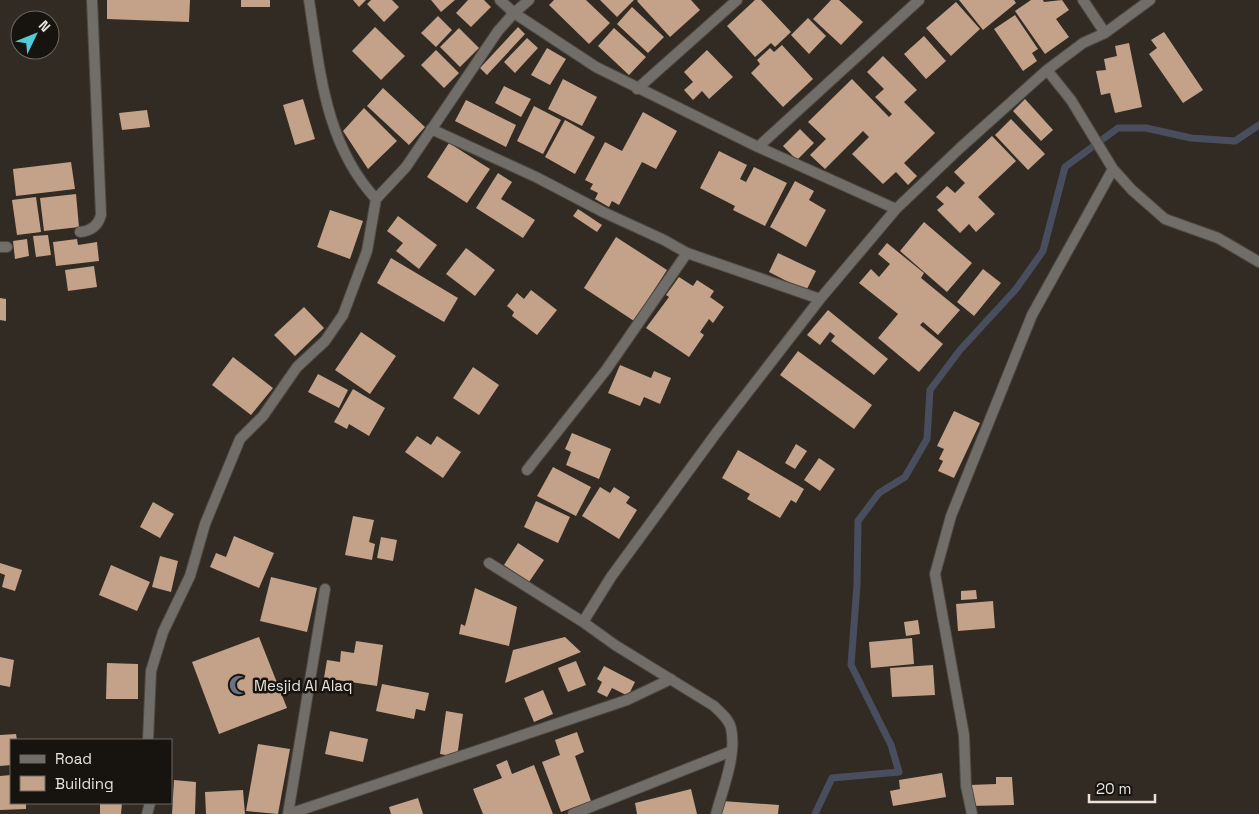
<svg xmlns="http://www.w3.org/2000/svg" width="1259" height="814" font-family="'Space Grotesk',sans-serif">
<rect width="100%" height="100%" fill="#322b23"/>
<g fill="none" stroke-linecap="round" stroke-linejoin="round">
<path stroke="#494e5e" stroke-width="7" d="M815,814L832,778L899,772L891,745L851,665L857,585L858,521L879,493L905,477L927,439L930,390L960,350L1016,289L1043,251L1065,167L1118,128H1146L1191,138L1235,141L1259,125"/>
</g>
<path fill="#c4a289" d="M107,0H190L189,22L107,19Z
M241,0H270V7H241Z
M353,0H366L359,7Z
M371,0H392L399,7L384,22L367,4Z
M431,0H455L441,12Z
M468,0H484L491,7L471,27L456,13Z
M554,0H586L610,23L589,44L549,5Z
M600,0H634L617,17Z
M638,0H691L700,10L670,37L637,1Z
M755,0H761L791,32L775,47L771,43L755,57L727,26Z
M831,0H839L863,22L841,45L813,19Z
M959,0H1014L1016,3L983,30Z
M1031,0H1043L1044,2L1062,0L1069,10L1056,19L1069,37L1045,54L1015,11Z
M956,2L980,29L951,56L926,28Z
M632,7L664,37L648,53L617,24Z
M1015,15L1038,49L1032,53L1037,61L1023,71L994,29Z
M438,16L452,30L436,47L421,33Z
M808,18L826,36L809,54L791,35Z
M375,27L405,56L381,80L352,51Z
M518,27L525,34L487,75L480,68Z
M459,28L479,48L460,67L440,47Z
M614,28L646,57L629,75L598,46Z
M1164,32L1203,90L1183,103L1149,54L1157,48L1151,40Z
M924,36L946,61L926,79L904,54Z
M527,38L538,48L515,73L504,62Z
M1129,43L1142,107L1115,113L1110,93L1101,95L1096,71L1106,70L1104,59L1117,56L1115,46Z
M782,45L813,79L783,107L751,73L760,64L757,60L770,48L774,52Z
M547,48L566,59L550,85L531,75Z
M436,50L459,73L444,88L421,65Z
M707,50L733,77L709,99L702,91L693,100L684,90L693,82L684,72Z
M883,56L917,90L904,102L935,133L904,163L917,176L908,185L896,172L883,184L852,154L869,137L863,131L825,169L810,155L826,139L808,122L852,79L889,117L892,114L875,97L884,89L867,72Z
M563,79L597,97L582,126L548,109Z
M504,86L531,99L521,117L495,103Z
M383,88L425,127L409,145L367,106Z
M303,99L315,139L295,145L283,105Z
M1025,99L1053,130L1041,141L1013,111Z
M466,100L516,125L506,147L455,121Z
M534,106L561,120L543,154L517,141Z
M364,108L397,141L368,169L343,131Z
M147,110L150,127L122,130L119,113Z
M643,112L677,131L656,169L642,162L619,205L612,201L609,207L595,199L598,193L590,189L593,184L585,180L605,142L622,151Z
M1011,119L1045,154L1028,170L995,135Z
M565,120L595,137L575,174L545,157Z
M800,129L814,143L797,160L783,146Z
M992,136L1016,161L978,197L995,214L976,232L969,224L960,233L937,210L944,204L936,197L947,186L955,193L965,183L954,172Z
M449,143L490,169L467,203L427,177Z
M719,151L747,165L740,179L746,182L754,167L787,183L765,226L733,210L735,206L700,188Z
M71,162L75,189L16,196L13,169Z
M498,173L512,182L501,199L535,220L523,238L476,208Z
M795,181L814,191L809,200L826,210L806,247L770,227Z
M76,194L79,227L44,231L40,198Z
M36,197L41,232L17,235L12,200Z
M578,209L602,225L597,232L573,216Z
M330,210L363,221L350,259L317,247Z
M398,216L437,245L419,269L396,251L403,243L387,231Z
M924,222L972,263L947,292L900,251Z
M48,235L51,255L36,257L33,236Z
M616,237L667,270L634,321L584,288Z
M27,239L29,256L15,259L13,241Z
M77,239L78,245L97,242L99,261L56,266L53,242Z
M887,243L924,273L921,278L960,310L938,335L923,322L920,325L943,344L919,372L878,338L898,314L859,283L871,269L879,277L890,264L878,254Z
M466,248L495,270L475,296L446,274Z
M778,253L816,271L806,291L769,272Z
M391,258L458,298L444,322L377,283Z
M94,266L97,287L68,291L65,270Z
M983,269L1001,283L974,316L957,302Z
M679,277L693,286L697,280L714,291L710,297L724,307L713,323L709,319L700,332L704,335L689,357L646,328L669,297L666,295Z
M531,290L557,310L537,335L512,316L514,312L507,306L517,293L524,299Z
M0,298L6,299V321L0,320Z
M304,307L324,328L295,356L274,335Z
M828,310L888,359L874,375L831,341L835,336L830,332L820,345L807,335Z
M361,332L396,356L370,394L335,370Z
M798,351L872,405L854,429L780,375Z
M233,357L273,388L251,415L212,385Z
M620,365L651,378L654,371L671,378L660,404L644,397L640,406L608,393Z
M473,367L499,385L479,415L453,398Z
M318,374L348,390L339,408L308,392Z
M353,389L385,408L369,436L349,424L347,429L334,422Z
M954,411L980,423L954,478L938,471L943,461L939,459L944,449L937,446Z
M572,433L611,449L599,479L566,465L571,452L565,449Z
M417,436L431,445L437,436L461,452L443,478L405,452Z
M796,444L807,451L795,469L785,463Z
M738,450L804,489L796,503L791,500L780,518L747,499L750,494L722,478Z
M819,458L835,469L820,491L804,480Z
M553,467L591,487L576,516L537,496Z
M600,487L610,493L614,487L630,497L626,503L637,510L619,539L582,516Z
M536,501L570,517L558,543L524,527Z
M153,502L174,514L160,538L140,527Z
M353,516L374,520L369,542L375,544L372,560L345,555Z
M234,536L274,553L259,588L210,567L216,553L226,557Z
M381,537L397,540L393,561L377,558Z
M518,543L544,560L529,582L504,565Z
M160,556L178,561L171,592L152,587Z
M0,563L22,570L15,591L2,587L5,575L0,573Z
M111,565L150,582L137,611L99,595Z
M271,577L317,588L307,632L260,621Z
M475,588L517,607L509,646L459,634L461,624L465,626Z
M976,590L977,599L961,600V591Z
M993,601L995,628L958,631L956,604Z
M918,620L920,634L906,636L904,622Z
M259,637L287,708L219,734L192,662Z
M565,637L581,652L505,683L513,650Z
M912,638L914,664L871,668L869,642Z
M356,641L383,645L377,686L324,678L327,660L340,662L341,651L354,653Z
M0,657L14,660L10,687L0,685Z
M576,661L586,685L568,692L558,668Z
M107,663L138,664V699H106Z
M933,665L935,695L892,697L890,668Z
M604,666L635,682L628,696L612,688L607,697L597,692L602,682L597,679Z
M382,684L429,693L425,711L416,709L414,719L376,711Z
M543,690L553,714L534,722L524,698Z
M446,711L463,714L457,757L440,754Z
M330,731L368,739L363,762L325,754Z
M577,732L584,752L575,756L591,801L561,812L542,762L560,755L555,740Z
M16,734L17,740H11V765L0,766V735Z
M258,744L290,749L278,814L246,811Z
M507,760L512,774L534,765L553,814H483L473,789L502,778L496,765Z
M942,773L946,797L893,806L890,791L900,789L899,780Z
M11,775V803H26V809L0,810V776Z
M996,777H1012L1014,805L971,806L970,785L996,784Z
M174,780L196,782L195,814H172Z
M691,789L697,814H637L635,803Z
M243,790L245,814H206L205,792Z
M418,798L423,814H391L389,807Z
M722,801L779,805L778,814H721Z
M100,803H122L121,814H100Z"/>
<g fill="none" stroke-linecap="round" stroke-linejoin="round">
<defs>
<path id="street" d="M309,0C320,71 325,144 376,199
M500,0L514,13L596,67L758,147L896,209
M1083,0L1105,33
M1047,70L1071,100L1113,169L1132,190L1165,219L1218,238L1259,262
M637,89L737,0
M431,129L536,177L603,212L664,240L687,253L820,299
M758,147L919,0
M80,232C91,231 98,226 101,215L92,0
M0,247H7
M527,470L606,370L687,253
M489,563L583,622
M148,740L151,671L163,632L190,576L205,524L240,439L263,416L297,367L325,341L343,315L367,251L376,199L406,167L498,31L514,13L529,0
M147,814L150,803
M288,814L325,589
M289,814L627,700L671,679
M573,814L732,751
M716,814C723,788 737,755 731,728C729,719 720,712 714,706L615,645L583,622L611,577L717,432L820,299L896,209L960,148L1047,70L1083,43L1105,33L1150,0
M972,814L966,786L964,735L935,574L951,516L1032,315L1113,169"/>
</defs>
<use href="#street" stroke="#4f4841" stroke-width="12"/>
<use href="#street" stroke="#716e6a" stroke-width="10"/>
</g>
<defs>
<symbol id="mosque-bare" viewBox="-9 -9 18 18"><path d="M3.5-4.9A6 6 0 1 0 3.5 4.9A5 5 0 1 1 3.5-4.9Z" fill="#6b7280" stroke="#171410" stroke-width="2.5" paint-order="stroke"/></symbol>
</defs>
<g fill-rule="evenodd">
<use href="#mosque-bare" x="225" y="671" width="28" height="28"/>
</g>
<g text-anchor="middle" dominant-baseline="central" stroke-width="5" stroke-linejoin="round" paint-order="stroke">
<g font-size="15" fill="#e7e3de" stroke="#171410" text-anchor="start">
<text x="254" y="685">Mesjid Al Alaq</text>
</g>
</g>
<rect x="10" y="739" width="162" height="65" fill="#171410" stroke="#6a6762"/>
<rect x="20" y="755" width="25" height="8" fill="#716e6a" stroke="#6a6762"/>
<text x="55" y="764" font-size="15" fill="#e7e3de">Road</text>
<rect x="20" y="776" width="25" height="15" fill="#c4a289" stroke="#6a6762"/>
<text x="55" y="789" font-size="15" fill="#e7e3de">Building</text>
<g transform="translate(35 35) rotate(47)"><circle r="24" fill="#171410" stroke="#6a6762"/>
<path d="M0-4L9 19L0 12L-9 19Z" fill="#52cbd9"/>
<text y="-8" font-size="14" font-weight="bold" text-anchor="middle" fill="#e7e3de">N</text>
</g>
<path d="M1089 794v8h66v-8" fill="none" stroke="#e7e3de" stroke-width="2.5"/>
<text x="1096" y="794" font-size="15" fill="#e7e3de" stroke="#171410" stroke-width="4" paint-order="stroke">20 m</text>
</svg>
